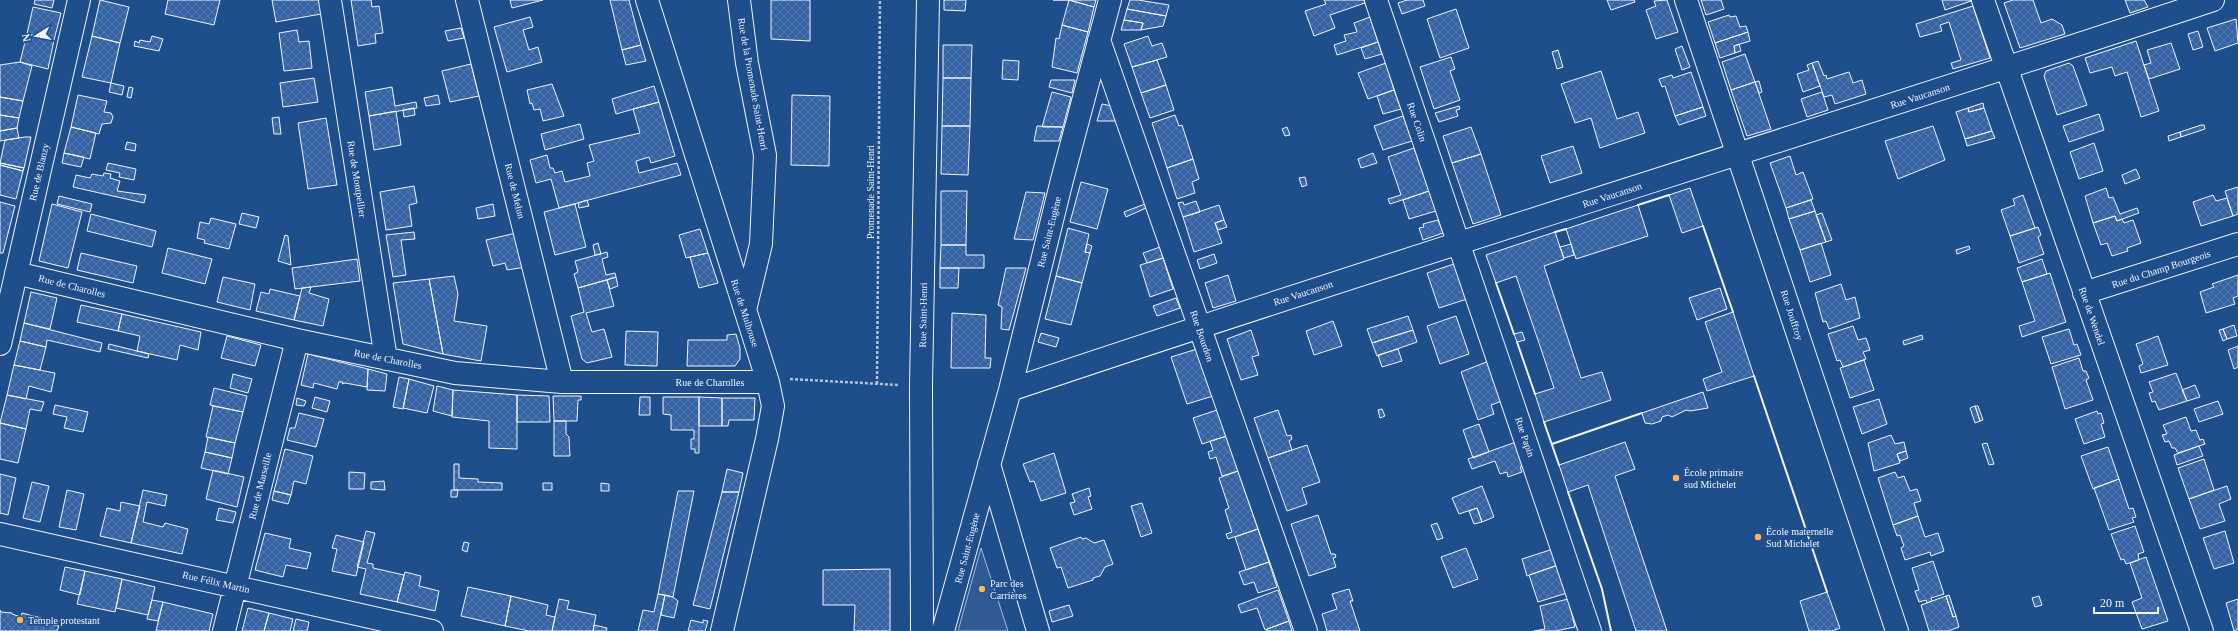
<svg xmlns="http://www.w3.org/2000/svg" width="2238" height="631" font-family="Georgia,serif">
<defs>
<pattern id="building-cross-hatch" width="8" height="8" patternUnits="userSpaceOnUse"><rect width="8" height="8" fill="#3563a3"/><path d="M0 0l8 8M0 8l8-8" fill="none" stroke="#537ab1"/></pattern>
</defs>
<rect width="100%" height="100%" fill="#1f4e8c"/>
<path fill="#305b95" stroke="#a8bbd7" d="M981,548L1008,631H958Z"/>
<path fill="url(#building-cross-hatch)" stroke="#f2f6ff" d="M35,0H54L52,8L34,4Z
M100,0L129,7L120,43L92,36Z
M168,0H220L214,25L165,14Z
M272,0H319L321,14L276,22Z
M351,0H371L372,7L379,6L383,33L375,34L376,43L358,46Z
M510,0H543L512,8Z
M610,0H629L641,45L622,50Z
M771,0H810V41L771,39Z
M944,0H966L965,11L944,10Z
M1053,0H1096L1094,7L1069,0Z
M1069,0L1094,7L1088,32L1062,25Z
M1130,0H1138L1169,5L1166,16L1127,9Z
M1324,0H1364L1365,3L1330,15L1335,28L1314,36L1305,11L1326,4Z
M1407,0H1423L1425,6L1402,14L1398,3Z
M1607,0H1634L1635,2L1611,10Z
M1667,0L1678,32L1656,39L1646,10L1656,6L1654,1Z
M1701,0H1721L1724,9L1706,15Z
M1942,0H1970L1971,1L1945,10Z
M2013,0H2033L2041,23L2052,19L2062,25L2065,34L2020,48L2004,3Z
M2125,0H2144L2148,7L2130,13Z
M1973,6L1990,58L1953,69L1951,63L1961,60L1949,22L1940,25L1942,31L1920,37L1916,24Z
M33,7L61,13L54,40L27,34Z
M1127,9L1166,16L1163,26L1141,30L1143,23L1124,20Z
M1456,9L1469,48L1440,58L1427,19Z
M1729,15L1730,17L1736,16L1740,27L1746,26L1748,32L1715,43L1708,22Z
M530,17L533,27L523,30L529,50L538,47L542,62L507,72L494,27Z
M1370,17L1378,42L1337,55L1334,45L1346,41L1344,35L1357,32L1354,23Z
M2236,19L2238,43L2215,51L2207,28Z
M1124,20L1143,23L1141,30H1121Z
M1062,25L1088,32L1077,73L1052,67L1056,38L1059,39Z
M461,28L464,38L448,41L445,31Z
M297,30L299,42L309,41L312,68L284,71L279,33Z
M2198,31L2203,47L2193,50L2188,34Z
M1748,32L1750,41L1734,46L1735,53L1720,58L1715,43Z
M27,34L54,40L48,69L20,62Z
M92,36L120,43L111,83L82,77Z
M152,36L163,39L159,51L134,46L135,41L139,43L140,40L150,42Z
M1148,36L1152,46L1162,43L1167,57L1132,67L1124,44Z
M2136,41L2159,111L2141,117L2127,72L2115,76L2112,67L2090,73L2085,58Z
M1378,42L1382,54L1365,59L1361,48Z
M2171,43L2180,69L2149,79L2144,65L2151,63L2147,50Z
M1739,44L1741,51L1735,53L1734,46Z
M641,45L646,61L626,65L622,50Z
M943,45H972L971,78H943Z
M1682,46L1690,67L1682,70L1675,49Z
M1558,50L1563,67L1557,69L1552,52Z
M1745,54L1755,82L1731,90L1722,62Z
M1451,57L1455,69L1450,71L1460,100L1434,109L1420,67Z
M1003,60L1019,61L1018,80L1002,79Z
M1157,60L1166,85L1141,93L1132,67Z
M1818,61L1824,76L1826,75L1827,79L1849,72L1853,83L1862,80L1866,94L1835,104L1832,95L1824,97L1812,63Z
M20,62L32,66L23,101L0,97V65Z
M1386,63L1394,90L1368,99L1358,73Z
M1812,63L1820,86L1803,92L1797,74L1809,70L1807,65Z
M2069,63L2073,66L2087,105L2057,115L2044,76L2046,71Z
M471,64L479,96L450,102L442,71Z
M1601,71L1617,119L1638,112L1645,133L1600,148L1591,118L1575,123L1561,84Z
M1691,72L1703,107L1675,116L1665,86L1662,87L1659,79L1672,75L1673,78Z
M314,78L318,102L283,107L280,83Z
M943,78H971L970,126H942Z
M1051,80H1075L1072,93L1049,87Z
M1759,81L1762,92L1759,93L1755,82Z
M1755,82L1771,129L1747,136L1731,90Z
M111,83L124,86L122,95L109,92Z
M552,84L564,116L543,121L540,109L534,110L532,103L530,104L527,90Z
M1166,85L1174,110L1150,118L1141,93Z
M654,86L659,102L616,114L612,99Z
M129,87L133,88L131,98L127,97Z
M392,87L395,106L416,102L417,108L369,116L365,92Z
M1394,90L1401,109L1383,114L1377,96Z
M1052,92L1071,97L1063,127H1042Z
M1822,92L1828,110L1807,117L1801,99Z
M78,95L107,101L104,112L111,113L113,117L111,123L102,124L99,134L71,127Z
M438,95L440,104L426,106L424,98Z
M792,95L830,96L829,166L791,165Z
M0,97L23,101L19,118L0,115Z
M659,102L675,156L651,163L649,157L636,161L639,173L677,163L681,175L559,208L551,179L536,183L530,160L547,155L550,168H553L555,173L562,171L565,182L590,176L587,163L594,161L589,145L640,133L633,109Z
M1983,103L1984,108L1969,112L1968,108Z
M1102,104L1112,106L1117,121H1097Z
M1459,106L1460,109L1456,110L1458,116L1439,122L1435,113Z
M1703,107L1706,116L1679,125L1675,116Z
M414,108L415,115L404,117L403,110Z
M1968,108L1969,112L1984,108L1992,131L1965,139L1956,112Z
M396,111L401,145L374,150L369,116Z
M2099,114L2104,130L2069,142L2063,126Z
M0,115L19,118L17,128L0,131Z
M1175,115L1179,126L1182,125L1193,159L1167,168L1152,123Z
M1403,116L1412,141L1383,150L1374,126Z
M279,117L281,134H274L272,118Z
M326,118L337,185L308,189L298,123Z
M580,124L584,139L545,150L541,134Z
M2201,125H2204L2205,129L2181,137L2180,132Z
M942,126H970L968,175L941,174Z
M1037,126L1063,127L1059,141H1034Z
M1933,126L1945,160L1898,179L1885,141Z
M71,127L96,133L90,159L64,153Z
M1287,127L1290,135L1285,136L1282,129Z
M1471,127L1481,154L1452,163L1443,136Z
M17,128L19,138L0,141V131Z
M1992,131L1995,138L1967,146L1965,139Z
M2180,132L2181,137L2169,141L2168,136Z
M25,137H31L24,168L0,163L5,140Z
M127,142L136,144L135,151L125,149Z
M2094,143L2103,171L2079,179L2070,152Z
M1573,146L1582,173L1550,183L1541,156Z
M1414,148L1429,191L1390,204L1388,199L1401,195L1388,157Z
M64,153L84,157L81,167L62,163Z
M1373,153L1377,163L1361,168L1358,159Z
M1481,154L1501,215L1473,224L1452,163Z
M1790,156L1796,175L1803,172L1813,199L1786,208L1770,163Z
M1193,159L1199,179L1192,182L1195,193L1177,199L1167,168Z
M0,163L24,168L23,171L0,165Z
M108,163L136,169L134,180L119,177L120,173L106,170Z
M0,165L23,171L16,199L0,195Z
M2136,169L2140,178L2125,184L2122,175Z
M104,173L111,174L110,178L120,181L117,191L146,195L144,203L73,187L76,175L90,178L92,174L103,176Z
M1305,177L1307,185L1302,187L1299,178Z
M1081,182L1108,189L1097,229L1070,222Z
M414,186L417,203L409,205L412,226L386,230L380,192Z
M2238,187V214L2233,216L2225,191Z
M1690,188L1703,226L1682,233L1669,195Z
M2106,188L2109,198L2113,197L2120,214L2137,208L2139,213L2117,221L2115,216L2093,223L2085,196Z
M941,191H967L966,245H941Z
M1429,191L1436,211L1409,219L1403,200Z
M1026,192L1045,193L1033,240L1014,239Z
M2023,195L2035,228L2010,236L2001,210L2015,205L2013,199Z
M2213,195L2216,201L2227,198L2233,216L2201,226L2193,202Z
M59,196L92,204L90,212L57,204Z
M587,200L589,206L579,208L578,203Z
M1811,200L1815,211L1789,219L1786,208Z
M1196,201L1200,212L1183,217L1178,203L1183,202L1184,205Z
M0,202L15,206L3,253H0Z
M52,204L82,212L68,268L39,261Z
M493,204L495,216L478,219L476,208Z
M575,204L586,247L555,255L544,212Z
M1145,204L1146,208L1126,217L1124,212Z
M1219,205L1224,220L1215,223L1222,243L1194,252L1183,217Z
M1638,205L1648,236L1576,259L1566,229Z
M1815,211L1826,242L1800,250L1789,219Z
M242,213L259,217L256,228L239,224Z
M1822,213L1832,240L1826,242L1816,215Z
M91,214L156,231L152,247L87,231Z
M2115,216L2117,221L2122,219L2124,223L2133,220L2141,243L2127,248L2128,251L2112,256L2107,243L2101,245L2093,223Z
M211,218L236,224L229,249L204,243L205,240L197,238L200,222L209,224Z
M1224,220L1227,227L1218,230L1215,223Z
M1438,220L1443,233L1423,240L1419,228L1424,227L1423,224Z
M2038,227L2041,235L2038,237L2044,254L2019,263L2010,236Z
M1068,228L1089,234L1085,252L1090,253L1082,283L1056,276Z
M700,229L708,253L686,258L679,235Z
M414,232L415,239L401,240L406,275L393,277L386,235Z
M1555,232L1564,259L1544,266L1581,378L1602,372L1611,400L1544,422L1535,394L1554,388L1541,349L1516,276L1496,283L1486,255Z
M516,233L526,267L507,270L505,263L493,266L486,240Z
M285,235L288,236L291,265L278,261Z
M598,243L601,254L595,255L593,245Z
M1821,243L1831,275L1810,282L1800,250Z
M1087,244L1092,246L1090,253L1085,252Z
M1571,244L1574,255L1564,258L1560,247Z
M941,245H966V255H984V268H940Z
M1969,246L1970,249L1957,254L1956,250Z
M1160,247L1163,258L1147,263L1143,253Z
M168,248L212,259L205,284L162,273Z
M607,252L608,257L602,259L606,275L615,273L616,277L578,288L574,274L578,272L575,261Z
M81,253L137,266L133,283L77,270Z
M708,253L718,283L699,288L690,257Z
M1214,254L1217,263L1200,269L1197,260Z
M1163,258L1173,289L1150,297L1140,265Z
M357,259L360,281L295,289L292,268Z
M2042,259L2047,274L2022,282L2017,268Z
M1454,264L1467,299L1439,308L1427,273Z
M940,268H959L958,288H940Z
M1006,268H1026L1009,330L1001,329L1002,307L998,305Z
M2050,273L2066,322L2022,337L2019,326L2035,321L2022,282Z
M1228,275L1236,301L1213,308L1205,283Z
M2238,275V296L2233,298L2235,304L2206,313L2200,292L2214,287L2212,284Z
M454,276L458,294L454,321L487,326L481,361L443,354L429,279Z
M1056,276L1082,283L1071,325L1045,319Z
M223,277L255,284L250,310L217,302Z
M616,277L618,286L610,289L607,280Z
M429,279L443,354L403,344L393,283Z
M607,280L614,306L586,313L592,332L604,329L612,357L587,363L582,359L571,316L584,312L578,288Z
M1841,284L1846,300L1855,297L1860,318L1829,329L1826,321L1823,322L1815,293Z
M311,287L309,293L329,299L323,326L294,320L302,288Z
M1720,288L1727,309L1697,320L1689,298Z
M270,289L300,296L294,320L256,311L261,292L269,294Z
M31,292L57,298L50,329L24,323Z
M1176,298L1180,308L1157,316L1153,306Z
M81,305L122,314L118,331L77,322Z
M1733,312L1754,376L1707,391L1703,379L1722,372L1705,322Z
M952,313L986,315L985,358H991L990,368H951Z
M122,314L201,332L198,350L180,345L177,360L137,351L140,336L118,331Z
M1408,316L1413,330L1372,343L1367,329Z
M1456,316L1469,354L1440,364L1427,326Z
M1333,321L1342,346L1314,355L1306,331Z
M24,323L102,343L100,352L47,340L46,347L20,341Z
M2234,325L2237,336L2227,339L2223,329Z
M1853,326L1858,340L1866,338L1870,350L1863,352L1866,359L1843,367L1840,360L1837,361L1828,334Z
M2069,329L2074,345L2077,344L2081,355L2051,364L2042,337Z
M2223,329L2227,339L2223,341L2219,330Z
M1251,330L1259,355L1252,357L1258,375L1241,380L1227,339Z
M1413,330L1417,342L1377,356L1372,343Z
M626,331L658,332L657,366L625,365Z
M1522,332L1525,340L1517,342L1514,334Z
M1041,333L1059,338L1056,347L1038,342Z
M736,334L740,348V359L735,366H687L688,340H727V335Z
M1922,335L1923,339L1904,345L1903,341Z
M227,336L261,345L255,366L221,358Z
M2158,336L2168,365L2141,373L2139,366L2143,364L2136,344Z
M20,341L46,347L40,370L14,365Z
M109,344L149,354L148,358L108,349Z
M2238,346V367L2234,369L2228,350Z
M1197,349L1213,396L1187,404L1171,357Z
M1398,349L1402,361L1382,367L1378,355Z
M308,354L368,369L367,387L345,383L342,384L343,382H339L337,389L314,383L313,388L301,385Z
M2079,358L2083,371H2086L2089,378L2086,380L2093,400L2065,409L2052,367Z
M1864,360L1874,390L1850,398L1840,368Z
M1489,361L1502,401L1491,405L1494,414L1478,420L1461,372Z
M14,365L55,373L51,392L29,386L26,399L7,395Z
M368,369L387,374L385,391L367,390Z
M2176,373L2187,401L2159,410L2155,401L2152,402L2149,393L2153,392L2149,382Z
M233,374L252,379L248,393L230,388Z
M399,377L409,379L403,409L393,407Z
M409,379L434,386L427,413L403,408Z
M2195,385L2200,397L2187,401L2182,390Z
M437,386L453,390L452,416L433,411Z
M214,388L247,396L243,412L210,405Z
M453,390L517,395V449L489,448V421L452,417Z
M1703,392L1708,408L1690,411L1686,410L1672,417L1668,415L1662,417L1661,421L1652,424L1645,423L1642,413Z
M7,395L44,402L41,411L30,409L26,429L0,423Z
M517,395L549,396L550,422H517Z
M553,396H581V400H578L577,421H554Z
M315,397L330,401L327,412L312,408Z
M640,397H650V415H639Z
M663,397H699V453H695V449H691V439H694V430H671V415L663,414Z
M699,397L722,398V426H699Z
M297,398L306,401L304,406L296,405Z
M722,398H755L754,420H729L728,426H722Z
M1879,399L1887,424L1862,434L1853,407Z
M2218,401L2223,414L2199,422L2194,409Z
M55,405L88,412L83,432L64,428L67,417L53,414Z
M213,406L243,412L235,443L206,437Z
M1975,406L1980,421L1975,423L1970,408Z
M1975,406H1978L1983,420L1980,421Z
M1382,409L1385,416L1380,418L1378,410Z
M1217,410L1227,436L1202,444L1193,418Z
M1278,410L1287,436L1291,435L1292,439L1289,441L1292,450L1268,458L1254,418Z
M2097,411L2098,414L2101,413L2104,423L2101,424L2105,437L2084,444L2075,419Z
M299,413L324,419L316,447L287,440L290,428H295Z
M2186,417L2191,431L2196,430L2200,440L2203,439L2205,444L2178,453L2175,448H2172L2169,441L2165,442L2162,435L2167,434L2163,425Z
M554,421H566V434L569,437L570,456H554Z
M0,423L26,429L18,463L0,459Z
M1479,424L1489,452L1473,458L1463,430Z
M1891,435L1895,444L1904,442L1906,451L1897,454L1900,463L1874,471L1868,443Z
M1227,436L1238,471L1222,476L1216,457L1210,459L1208,452L1213,450L1210,441Z
M208,437L235,443L232,458L205,452Z
M1516,442L1525,466L1520,467L1522,472L1508,477L1507,472L1500,474L1495,461L1472,469L1468,459Z
M1625,442L1635,469L1615,476L1667,631H1636L1588,485L1568,492L1559,465Z
M1987,443L1994,464L1989,465L1982,444Z
M1307,445L1320,482L1302,488L1307,504L1287,511L1268,458Z
M2199,446L2203,456L2177,465L2174,455Z
M2108,447L2119,479L2093,489L2081,456Z
M285,449L313,456L306,484L294,481L291,495L274,491Z
M1906,451L1908,458L1900,461L1897,454Z
M205,452L232,458L228,474L201,468Z
M1054,453L1066,493L1041,501L1034,481L1030,482L1023,464Z
M2204,459L2214,490L2189,499L2178,468Z
M454,464H459V478L478,479V482L502,483V490H454Z
M727,469L743,473L739,492H722Z
M213,470L244,477L237,507L206,499Z
M1238,471L1258,529L1228,539L1226,534L1232,532L1225,510L1229,508L1219,478Z
M349,472L365,473L364,489H349Z
M1895,472L1898,478L1904,476L1910,491L1917,489L1921,501L1914,503L1918,516L1893,525L1878,478Z
M0,474L16,478L8,515L0,513Z
M2119,479L2129,509L2133,508L2136,517L2132,518L2134,522L2109,530L2094,488Z
M384,481L385,490L371,489V482Z
M32,482L49,486L40,522L23,518Z
M543,483H552V490H543Z
M601,483L609,484V491H601Z
M1482,486L1494,517L1482,522L1477,508L1459,514L1452,498Z
M2227,486L2231,499L2219,504L2225,521L2200,529L2189,499Z
M1089,488L1091,496L1088,497L1092,509L1074,515L1070,503L1075,502L1072,494Z
M67,490L84,494L76,530L59,527Z
M143,490L167,495L165,506L147,502L143,522L163,527L165,523L188,529L182,554L131,543Z
M451,490H458L457,497H451Z
M274,491L291,495L288,504L272,500Z
M678,491H694L673,597L658,594Z
M722,492H739L710,609L693,605Z
M121,502L140,506L131,543L100,536L107,508L120,511Z
M1142,503L1152,533L1141,537L1131,506Z
M219,508L236,512L233,523L216,520Z
M1477,508L1482,522L1474,524L1469,511Z
M1318,515L1331,554H1335L1336,557L1333,558L1336,567L1309,576L1291,524Z
M1918,516L1925,537L1938,533L1944,551L1931,556L1930,552L1905,560L1901,548L1904,546L1900,535L1897,536L1893,525Z
M1437,523L1443,538L1437,540L1431,525Z
M2135,526L2144,552L2138,554L2139,560L2126,564L2124,559L2121,560L2111,534Z
M1258,529L1269,562L1246,570L1235,537Z
M366,531L375,533L367,563L373,564V568L404,575L397,602L360,594L366,569L357,567Z
M2225,531L2234,563L2214,569L2203,538Z
M265,533L291,539L289,548L311,553L307,569L286,565L283,577L255,570Z
M336,535L364,542L356,576L332,571L337,549L332,548Z
M1081,537L1082,539L1086,538L1094,543L1104,540L1113,564L1105,567L1100,576L1093,578V580L1068,588L1061,567L1057,568L1050,548Z
M464,542L469,543L467,552L462,550Z
M1466,548L1478,579L1453,588L1441,557Z
M1553,549L1558,565L1527,576L1522,559Z
M2146,557L2168,621L2142,629L2132,602L2142,598L2130,563Z
M1933,561L1944,594L1931,598L1932,601L1927,603L1926,600L1919,602L1915,591L1919,590L1912,568Z
M1269,562L1277,587L1258,593L1254,582L1244,585L1239,572Z
M1558,565L1567,593L1538,602L1529,575Z
M65,567L85,571L80,595L60,590Z
M890,569V631H854L855,605H823V570Z
M85,571L122,579L115,612L77,604Z
M405,572L421,576L419,586L439,591L435,611L397,602Z
M122,579L155,587L148,615L116,608Z
M468,587L511,596L505,626L461,616Z
M1349,589L1353,601H1350L1360,631H1327L1322,614L1337,609L1332,594Z
M1278,590L1289,621L1265,630L1257,608L1241,613L1238,605Z
M1827,592L1840,628L1832,631H1809L1800,601Z
M658,594L665,595L657,631H638L643,610L654,612Z
M665,595L673,597L678,601L674,618L661,615Z
M1949,595L1956,616L1953,617L1946,596Z
M511,596L548,605L546,615L555,617L552,631H529L505,626Z
M1946,596L1953,617L1956,616L1959,627L1948,631H1929L1921,605Z
M2039,596L2042,605L2035,607L2032,598Z
M559,599L569,601L567,609L596,615L593,631H552Z
M1568,599L1575,627L1555,631H1534L1545,629L1540,606Z
M2238,599V629L2234,631L2226,603Z
M152,600L163,602L158,621L147,619Z
M163,602L213,614L209,631H156Z
M1069,605L1073,616L1052,622L1049,611Z
M248,608L269,613L264,631H242Z
M0,610L1,612L12,613V614L21,617L22,613L41,618L40,622L59,626L57,631H0Z
M269,613L293,619L290,631H264Z
M296,619L309,622L307,631H293Z
M691,620L703,623V620L708,621L705,631H688Z
M1289,621L1292,631H1267V629Z
M594,625L607,628L606,631H593Z"/>
<g fill="none" stroke-linecap="round" stroke-linejoin="round">
<defs>
<path id="minor" d="M330,0L386,359
M467,0L562,382
M647,0L768,382L773,406L767,439L722,631
M739,0L747,63L765,155L761,244L745,310
M1376,0L1590,631
M1686,0L1897,631
M1983,0L2202,631
M1099,40L1306,631
M16,273L297,340L455,373L562,382H768
M2084,293L2238,244
M0,344L79,0
M1010,390C1410,255 1813,133 2213,0
M989,464L1038,631
M0,534L432,631
M224,631L297,340
M922,631L921,386L928,0
M943,631L1010,390L1062,180L1110,0"/>
</defs>
<use href="#minor" stroke="#f2f6ff" stroke-width="24"/>
<path stroke="#b3c4dc" stroke-width="2.5" stroke-dasharray="3 2" stroke-linecap="butt" d="M790,379L899,385
M877,384L880,0"/>
<use href="#minor" stroke="#1f4e8c" stroke-width="22"/>
<path stroke="#f2f6ff" stroke-width="2" d="M1638,205L1669,195
M1703,226L1733,312
M1555,232L1566,229
M1496,283L1514,334
M1517,342L1535,394
M1754,376L1827,592
M1544,422L1559,465
M1552,444L1642,413
M1568,492L1602,589L1611,631"/>
</g>
<g fill="#ffb74d" stroke="#1f4e8c" stroke-width="1.5">
<circle cx="1676" cy="478" r="4"/>
<circle cx="1758" cy="537" r="4"/>
<circle cx="982" cy="589" r="4"/>
<circle cx="20" cy="620" r="4"/>
</g>
<g text-anchor="middle" dominant-baseline="central" stroke-width="3" stroke-linejoin="round" paint-order="stroke">
<g font-size="10" fill="#f2f6ff" stroke="#1f4e8c">
<text transform="translate(753 84) rotate(80)">Rue de la Promenade Saint-Henri</text>
<text transform="translate(1920 96) rotate(-18)">Rue Vaucanson</text>
<text transform="translate(1417 122) rotate(71)">Rue Colin</text>
<text transform="translate(39 172) rotate(-77)">Rue de Blanzy</text>
<text transform="translate(357 179) rotate(81)">Rue de Montpellier</text>
<text transform="translate(515 191) rotate(76)">Rue de Melun</text>
<text transform="translate(870 192) rotate(-90)">Promenade Saint-Henri</text>
<text transform="translate(1612 195) rotate(-18)">Rue Vaucanson</text>
<text transform="translate(1049 232) rotate(-76)">Rue Saint-Eugène</text>
<text transform="translate(2161 269) rotate(-18)">Rue du Champ Bourgeois</text>
<text transform="translate(72 286) rotate(14)">Rue de Charolles</text>
<text transform="translate(1303 293) rotate(-18)">Rue Vaucanson</text>
<text transform="translate(745 313) rotate(72)">Rue de Mulhouse</text>
<text transform="translate(923 315) rotate(-89)">Rue Saint-Henri</text>
<text transform="translate(1792 315) rotate(72)">Rue Jouffroy</text>
<text transform="translate(2092 316) rotate(71)">Rue de Wendel</text>
<text transform="translate(1202 336) rotate(71)">Rue Bourdon</text>
<text transform="translate(388 359) rotate(11)">Rue de Charolles</text>
<text x="710" y="382">Rue de Charolles</text>
<text transform="translate(1525 437) rotate(71)">Rue Papin</text>
<text transform="translate(260 486) rotate(-76)">Rue de Marseille</text>
<text transform="translate(967 548) rotate(-75)">Rue Saint-Eugène</text>
<text transform="translate(216 582) rotate(13)">Rue Félix Martin</text>
</g>
<g font-size="10" fill="#f2f6ff" stroke="#1f4e8c" text-anchor="start">
<text x="1684" y="472">École primaire<tspan x="1684" dy="12">sud Michelet</tspan></text>
<text x="1766" y="531">École maternelle<tspan x="1766" dy="12">Sud Michelet</tspan></text>
<text x="990" y="583">Parc des<tspan x="990" dy="12">Carrières</tspan></text>
<text x="28" y="620">Temple protestant</text>
</g>
</g>
<g transform="translate(36 36) rotate(259)" stroke="#1f4e8c" stroke-width="3" paint-order="stroke">
<path d="M0-3L7 15L0 10L-7 15Z" fill="#f2f6ff"/>
<text y="-6" font-size="11" font-weight="bold" text-anchor="middle" fill="#f2f6ff">N</text>
</g>
<path d="M2094 607v6h64v-6" fill="none" stroke="#f2f6ff" stroke-width="2"/>
<text x="2100" y="607" font-size="12" fill="#f2f6ff" stroke="#1f4e8c" stroke-width="3" paint-order="stroke">20 m</text>
</svg>
